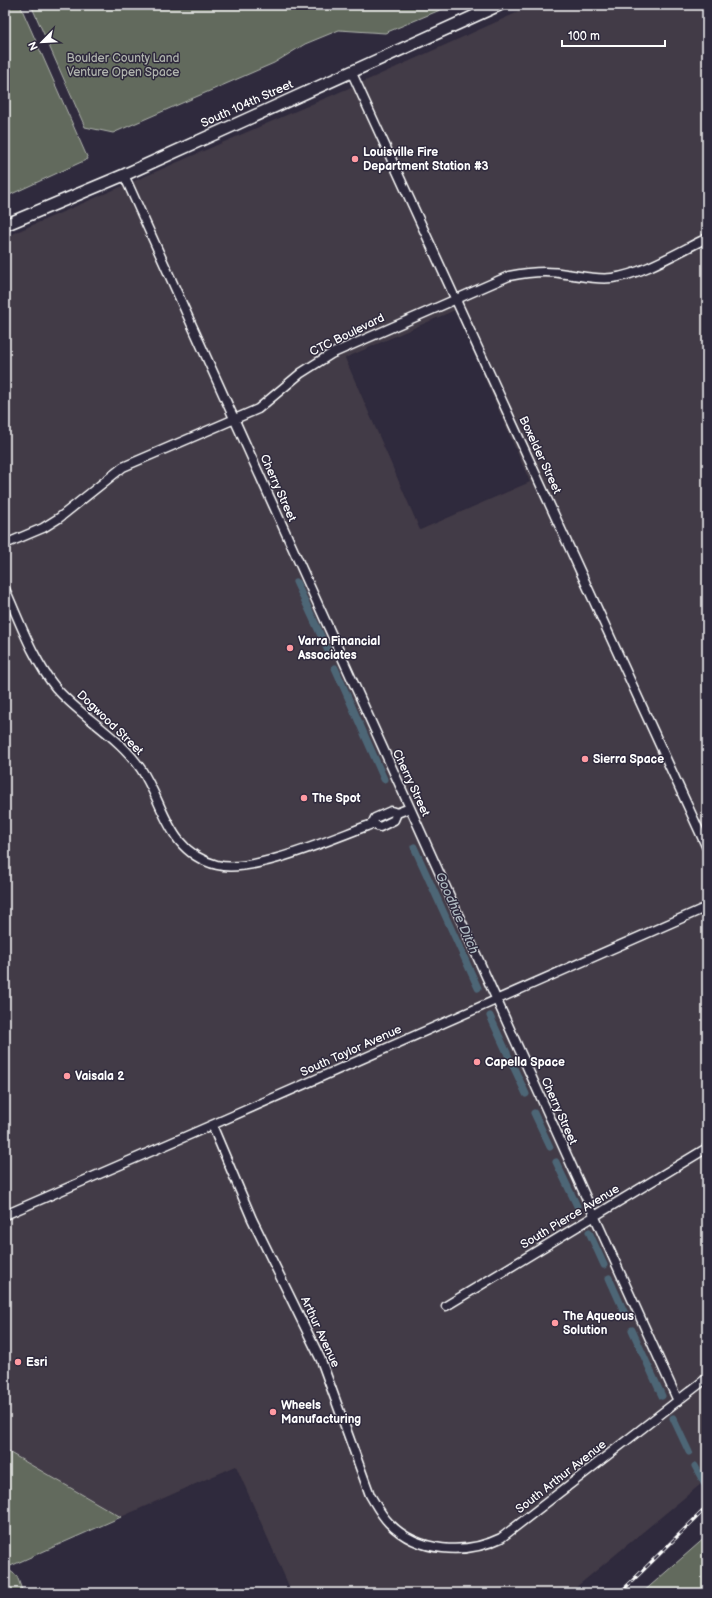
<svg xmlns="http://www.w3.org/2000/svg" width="712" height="1598" font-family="'Balsamiq Sans',sans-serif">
<rect width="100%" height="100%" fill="#2f2a3d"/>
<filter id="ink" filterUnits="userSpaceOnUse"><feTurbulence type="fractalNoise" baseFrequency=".025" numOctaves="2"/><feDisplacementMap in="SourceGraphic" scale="8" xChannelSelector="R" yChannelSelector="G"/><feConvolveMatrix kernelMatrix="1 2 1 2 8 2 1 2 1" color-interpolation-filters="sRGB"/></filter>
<g filter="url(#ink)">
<path fill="#423a46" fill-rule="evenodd" d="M534,5H707V1479L569,1593H292L236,1466L121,1517L5,1450V237L372,78ZM455,310L530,482L420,530L345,358Z"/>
<path fill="#626a5d" stroke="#b0b4ae" d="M5,5H20L88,159L5,197Z
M31,5H452L385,33L339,30L305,44L274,63L113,133L85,127Z
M5,1450L121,1517L6,1568L17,1576L23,1593H6L5,1591Z
M707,1536V1593H642Z"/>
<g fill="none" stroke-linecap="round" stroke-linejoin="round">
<path stroke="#4d6676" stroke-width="7" d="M296,582L328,651
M335,668L384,779
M414,847L478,988
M490,1016L526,1094
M534,1113L550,1147
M556,1162L577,1206
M589,1232L604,1265
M609,1278L626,1316
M632,1330L662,1396
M673,1418L689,1452
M695,1466L707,1488"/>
<defs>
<path id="street" d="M351,71L707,848
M124,175L678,1401
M5,544L43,528L59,518L123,467L258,409L301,373L331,354L509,276C529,272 547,270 566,274C582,276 596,280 612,278C643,274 678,252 707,238
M5,589C20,622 33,660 56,688C81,717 119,736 141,769C165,805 167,852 217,865C252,874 331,839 367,826L372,824L375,818L391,811L397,813L410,808
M372,824L380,827L394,820L397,813
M212,1125L252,1219L321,1360L370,1495C376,1505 381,1515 389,1523C418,1553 466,1555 501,1538L707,1378
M5,1215L212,1125L707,907
M446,1306L707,1148"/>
<path id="secondary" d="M5,225L124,175L499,5"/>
</defs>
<use href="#street" stroke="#fff" stroke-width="11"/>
<use href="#secondary" stroke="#fff" stroke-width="14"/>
<use href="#street" stroke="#2f2a3d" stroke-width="8"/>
<use href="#secondary" stroke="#2f2a3d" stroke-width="11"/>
<defs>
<path id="rail" d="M620,1593L707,1507"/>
</defs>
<use href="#rail" stroke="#fff" stroke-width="3.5"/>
<use href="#rail" stroke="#2f2a3d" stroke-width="2" stroke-dasharray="6" stroke-linecap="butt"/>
</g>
</g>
<g fill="#ff9aa2" stroke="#2f2a3d" stroke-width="1.5">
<circle cx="355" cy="159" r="4"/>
<circle cx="290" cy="648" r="4"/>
<circle cx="585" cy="759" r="4"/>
<circle cx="304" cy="798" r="4"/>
<circle cx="477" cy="1062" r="4"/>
<circle cx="67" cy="1076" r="4"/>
<circle cx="555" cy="1323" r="4"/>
<circle cx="18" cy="1362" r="4"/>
<circle cx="273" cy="1412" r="4"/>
</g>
<g text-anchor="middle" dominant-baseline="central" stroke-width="3" stroke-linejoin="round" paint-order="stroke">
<g font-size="12" fill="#b0b4ae" stroke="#2f2a3d">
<text x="123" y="58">Boulder County Land<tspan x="123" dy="14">Venture Open Space</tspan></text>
</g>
<g font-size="12" fill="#fff" stroke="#2f2a3d">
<text transform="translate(247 104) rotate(-24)">South 104th Street</text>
<text transform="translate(347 335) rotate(-26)">CTC Boulevard</text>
<text transform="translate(540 455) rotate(65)">Boxelder Street</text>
<text transform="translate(278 488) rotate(66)">Cherry Street</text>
<text transform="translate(110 723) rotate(44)">Dogwood Street</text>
<text transform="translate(411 783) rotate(65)">Cherry Street</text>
<text transform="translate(351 1051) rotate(-24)">South Taylor Avenue</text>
<text transform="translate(559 1111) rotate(66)">Cherry Street</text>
<text transform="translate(570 1217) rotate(-31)">South Pierce Avenue</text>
<text transform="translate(320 1332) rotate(65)">Arthur Avenue</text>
<text transform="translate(561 1477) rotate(-38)">South Arthur Avenue</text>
</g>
<g font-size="12" font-weight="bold" fill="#fff" stroke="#2f2a3d" text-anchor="start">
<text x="363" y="152">Louisville Fire<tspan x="363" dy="14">Department Station #3</tspan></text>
<text x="298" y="641">Varra Financial<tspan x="298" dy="14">Associates</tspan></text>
<text x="593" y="759">Sierra Space</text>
<text x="312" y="798">The Spot</text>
<text x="485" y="1062">Capella Space</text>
<text x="75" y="1076">Vaisala 2</text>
<text x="563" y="1316">The Aqueous<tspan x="563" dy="14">Solution</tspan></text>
<text x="26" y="1362">Esri</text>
<text x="281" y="1405">Wheels<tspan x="281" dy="14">Manufacturing</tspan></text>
</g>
<g font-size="13" font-style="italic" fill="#afbac1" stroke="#2f2a3d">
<text transform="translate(457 913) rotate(66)">Goodhue Ditch</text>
</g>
</g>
<rect width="712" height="1598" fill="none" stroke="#2f2a3d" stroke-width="20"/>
<rect x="10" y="10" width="692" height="1578" fill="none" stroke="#fff" stroke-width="1.5" filter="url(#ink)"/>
<g transform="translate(42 42) rotate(246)" stroke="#2f2a3d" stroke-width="3" paint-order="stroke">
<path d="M0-3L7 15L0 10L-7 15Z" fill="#ffffff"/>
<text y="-6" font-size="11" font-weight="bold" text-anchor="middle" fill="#ffffff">N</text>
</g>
<path d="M562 40v6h103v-6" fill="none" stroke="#ffffff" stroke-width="2"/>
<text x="568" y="40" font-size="12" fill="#ffffff" stroke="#2f2a3d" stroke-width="3" paint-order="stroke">100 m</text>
</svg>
